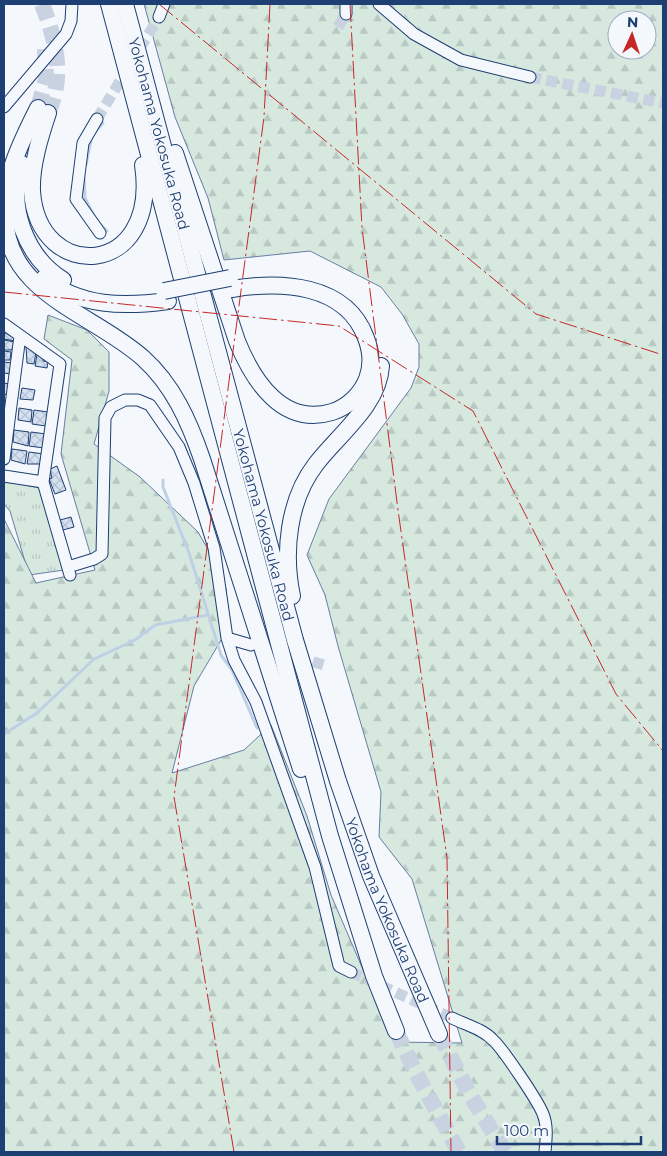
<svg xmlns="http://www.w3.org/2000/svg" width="667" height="1156" font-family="Montserrat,sans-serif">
<defs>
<pattern id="grass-tufts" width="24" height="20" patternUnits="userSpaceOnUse" patternTransform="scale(1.25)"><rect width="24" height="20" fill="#d7e8df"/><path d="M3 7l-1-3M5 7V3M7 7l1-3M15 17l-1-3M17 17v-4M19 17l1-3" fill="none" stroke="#b8c8c3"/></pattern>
<pattern id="forest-firs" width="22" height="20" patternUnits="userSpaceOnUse" patternTransform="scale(1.25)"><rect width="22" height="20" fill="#d7e8df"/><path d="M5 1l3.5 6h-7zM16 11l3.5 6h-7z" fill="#b8c8c3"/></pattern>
<pattern id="building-cross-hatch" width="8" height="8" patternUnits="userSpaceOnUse" patternTransform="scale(1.25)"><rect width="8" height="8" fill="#d5e0f0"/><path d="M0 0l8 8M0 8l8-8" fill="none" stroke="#b6c1d1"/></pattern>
</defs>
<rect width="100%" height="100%" fill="#f4f7fb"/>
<path fill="url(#grass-tufts)" stroke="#687fa3" d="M4,481L40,488L64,570L29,575L10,511L4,504Z"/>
<path fill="url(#forest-firs)" stroke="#687fa3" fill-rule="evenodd" d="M144,4H663V1152H4V519L36,583L95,570L61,454L72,360L44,339L48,315L87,330L109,352V391L94,444L140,477L198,532L221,572L226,589L227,630L194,686L172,773L244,750L271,725L307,816L331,895L394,1042L462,1043L412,879L379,837L381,792L338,646L325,595L307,555L329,499L411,388L419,367V344L402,314L381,287L310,251L224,260L208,198L175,117ZM617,20H647V50H617Z"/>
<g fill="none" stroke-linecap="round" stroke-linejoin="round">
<path stroke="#bed0e5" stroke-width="3" d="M95,132L103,123
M86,165L91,140
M84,177L85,198L95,218
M99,223L107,231
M163,480V487L189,553L221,655L232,670L257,728
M4,734L37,713L94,659L135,640L155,625L208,615"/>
</g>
<path fill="url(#building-cross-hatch)" stroke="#1d3f73" d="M4,332L14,338L15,341L4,339Z
M4,340L15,342L14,350H4Z
M26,347L33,348L36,352L34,364L27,363Z
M4,351L11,352L10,360H4Z
M37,355L43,358V361L48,362L47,368L35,366Z
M4,362L12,363L11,374L4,373Z
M4,383L9,384L7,395L4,394Z
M22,388L35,390L33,400L20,399Z
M19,408L32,410L31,422L18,420Z
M34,410L48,412L46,426L32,424Z
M14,430L29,432L28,446L13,442Z
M31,432L46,434L44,448L29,446Z
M12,449L27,451L25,464L11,460Z
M29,452L44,454L42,464H27Z
M57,466L66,490L55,494L49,479L52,478L50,469Z
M71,517L74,527L63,530L60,520Z"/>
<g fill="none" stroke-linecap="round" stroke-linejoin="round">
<path stroke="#c9d2e0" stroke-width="11" stroke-dasharray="11 5.5" stroke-linecap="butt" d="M338,27L346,14
M530,77L663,103
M97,119L159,17
M297,657L324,665
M351,972L452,1018"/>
<path stroke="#c9d2e0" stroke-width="16" stroke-dasharray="16 8" stroke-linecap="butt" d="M42,4C56,40 65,76 48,113
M38,108L46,79L45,49
M396,1031L416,1073L459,1152
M439,1034L470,1095L505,1152"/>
<defs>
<path id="minor" d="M346,4V14
M379,4L414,34L461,60L530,77
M159,17L164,4
M4,107L66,34L71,21L72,4
M97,119L83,143L76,199L100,233
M4,324L60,364L43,482L70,575
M4,459L20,336
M4,476L43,482
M68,567L94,559L102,554L105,418L111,407L125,400H138L150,405L179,447L194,483L214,548L227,638L234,660L256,702L315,867L339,966L351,972
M227,638L251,645
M452,1018C466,1025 483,1029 493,1040C503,1049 538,1101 543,1114C548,1126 546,1140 545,1152"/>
<g id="highway">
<path d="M109,4L330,836L374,976L396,1031"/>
<path id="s1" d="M125,4L295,640L338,781L371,876L439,1034"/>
<path d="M48,113C40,137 31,166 32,191C38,284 160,279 143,165"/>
<path d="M175,153L237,341C253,381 283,427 332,412C348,407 361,394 367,379C372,366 371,351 366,338C346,283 280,281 232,289"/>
<path d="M22,164C6,206 26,257 63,280"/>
<path d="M5,213C4,294 93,313 143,358C173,385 189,421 202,459L301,769"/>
<path d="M8,223C0,182 20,144 38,108"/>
<path d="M44,278C80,307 124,307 168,301"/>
<path d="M292,596C283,553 288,500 316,464C338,435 379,405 381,366"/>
</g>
</defs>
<use href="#minor" stroke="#1d3f73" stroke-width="13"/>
<use href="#highway" stroke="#1d3f73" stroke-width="18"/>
<use href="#minor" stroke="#f4f7fb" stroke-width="11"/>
<use href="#highway" stroke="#f4f7fb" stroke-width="16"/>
<defs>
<path id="highway-bridge" d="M164,291L230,278"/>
</defs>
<use href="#highway-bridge" stroke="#1d3f73" stroke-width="18" stroke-linecap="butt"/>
<use href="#highway-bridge" stroke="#f4f7fb" stroke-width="16"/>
<path stroke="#c62828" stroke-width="1" stroke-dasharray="18 4 2.5 4" stroke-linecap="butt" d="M159,4L536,314L663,355
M350,4L362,228L398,510L447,858L451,1152
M4,292L339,326L473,411L616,694L663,751
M234,1152L174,797L264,117L270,4"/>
</g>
<g text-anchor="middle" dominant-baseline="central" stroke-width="4" stroke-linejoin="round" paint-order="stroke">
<g font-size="15" fill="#1d3f73" stroke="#f4f7fb">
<text stroke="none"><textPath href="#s1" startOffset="134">Yokohama Yokosuka Road</textPath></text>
<text stroke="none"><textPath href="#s1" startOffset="539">Yokohama Yokosuka Road</textPath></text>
<text stroke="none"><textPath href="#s1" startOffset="944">Yokohama Yokosuka Road</textPath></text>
</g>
</g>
<rect width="667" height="1156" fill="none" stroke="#1d3f73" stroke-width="10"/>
<g transform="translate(632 35) rotate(3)"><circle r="24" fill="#f4f7fb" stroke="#9eadc5"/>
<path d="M0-4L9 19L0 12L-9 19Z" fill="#c62828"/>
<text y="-8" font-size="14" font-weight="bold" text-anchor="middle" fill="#1d3f73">N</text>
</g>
<path d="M497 1136v8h144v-8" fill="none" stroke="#1d3f73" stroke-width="2.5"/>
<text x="504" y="1136" font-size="15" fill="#1d3f73" stroke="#f4f7fb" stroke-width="4" paint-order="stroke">100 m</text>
</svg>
